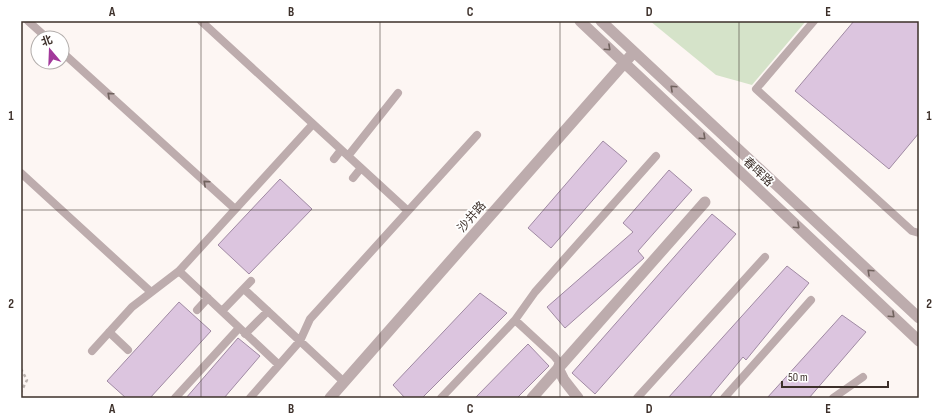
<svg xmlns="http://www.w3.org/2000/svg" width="940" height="419" font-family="'Sofia Sans Condensed','Noto Sans SC',sans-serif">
<rect width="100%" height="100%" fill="#fdf6f3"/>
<path fill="#d5e3c9" d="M650,21H806L752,85L716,75Z"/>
<path fill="#dcc5df" stroke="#a08aa3" d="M854,21H919V133L889,169L795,91Z
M603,141L627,161L551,248L528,228Z
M669,170L692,190L638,251L644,258L565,328L547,307L633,232L623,223Z
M280,179L312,209L249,274L218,245Z
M712,214L736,234L595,394L572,373Z
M787,266L809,283L746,360L743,357L709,398H668Z
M480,293L507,313L422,398H405L393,385Z
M179,302L211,331L150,398H126L107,381Z
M842,315L866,332L809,398H767Z
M238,338L260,356L224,398H186Z
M528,344L549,366L517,398H475Z"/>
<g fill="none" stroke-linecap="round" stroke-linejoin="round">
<path stroke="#bcb3af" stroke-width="2.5" stroke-dasharray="3 3" stroke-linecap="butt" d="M21,369L27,380L21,392"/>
<path stroke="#bdacad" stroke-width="8" d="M28,21L47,38
M201,21L408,211
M814,21L756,89L912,231L919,233
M62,52L235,209
M348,156L398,93
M334,159L341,150
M21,173L151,292
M353,178L361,168
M179,271L279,365
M244,289L344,382
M197,310L208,298
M222,311L251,281
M515,320L554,356L558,361V368
M109,332L128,350
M245,334L268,311
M92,351L132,307L179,271L313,124
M175,398L239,328
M250,398L300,341L310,319L477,135
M441,398L515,320L535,292L656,156
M637,398L765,257
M724,398L811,300
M833,398L863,377"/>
<path stroke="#bdacad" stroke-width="11" d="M558,368L564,380L578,398
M532,398L705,202"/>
<path stroke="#bdacad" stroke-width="11" d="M580,21L919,341
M601,21L919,318
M330,398L634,52"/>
</g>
<defs><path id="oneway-chevron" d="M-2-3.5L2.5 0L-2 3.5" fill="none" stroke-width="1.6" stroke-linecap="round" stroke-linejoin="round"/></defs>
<g stroke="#70625e">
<use href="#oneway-chevron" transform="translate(608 48) rotate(43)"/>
<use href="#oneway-chevron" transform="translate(673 88) rotate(-137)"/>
<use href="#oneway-chevron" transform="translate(110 95) rotate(-138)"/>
<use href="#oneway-chevron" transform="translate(703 137) rotate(43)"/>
<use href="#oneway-chevron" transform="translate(206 183) rotate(-138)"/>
<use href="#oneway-chevron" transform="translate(797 226) rotate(43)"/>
<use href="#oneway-chevron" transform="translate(870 272) rotate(-137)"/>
<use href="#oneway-chevron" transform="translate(892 315) rotate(43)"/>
</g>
<path fill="none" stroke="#3d302a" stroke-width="1" stroke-opacity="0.55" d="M201,21V398M380,21V398M560,21V398M739,21V398M21,210H919"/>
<g text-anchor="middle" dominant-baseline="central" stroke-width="3.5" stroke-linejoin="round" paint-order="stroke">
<g font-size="12" fill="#3d302a" stroke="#fff">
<text transform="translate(758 172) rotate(43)">春晖路</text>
<text transform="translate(472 217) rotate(-49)">沙井路</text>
</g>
</g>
<rect width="940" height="419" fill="none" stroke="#ffffff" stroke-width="44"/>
<g transform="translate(50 50) rotate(341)"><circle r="19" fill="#ffffff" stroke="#b1acaa"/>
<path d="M0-3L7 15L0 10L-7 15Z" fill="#a2399b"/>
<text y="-6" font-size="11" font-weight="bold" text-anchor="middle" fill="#3d302a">北</text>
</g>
<path d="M782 381v6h106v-6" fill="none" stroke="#3d302a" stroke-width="2"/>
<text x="788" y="381" font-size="12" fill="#3d302a" stroke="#ffffff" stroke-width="3" paint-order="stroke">50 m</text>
<rect x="22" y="22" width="896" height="375" fill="none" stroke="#3d302a" stroke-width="1.5"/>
<g font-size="13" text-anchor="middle" font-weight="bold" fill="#3d302a">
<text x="112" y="16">A</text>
<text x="291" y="16">B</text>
<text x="470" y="16">C</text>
<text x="649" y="16">D</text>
<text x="828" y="16">E</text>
<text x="11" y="120">1</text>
<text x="929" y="120">1</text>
<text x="11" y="308">2</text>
<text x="929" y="308">2</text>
<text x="112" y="413">A</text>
<text x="291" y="413">B</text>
<text x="470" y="413">C</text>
<text x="649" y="413">D</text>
<text x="828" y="413">E</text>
</g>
</svg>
